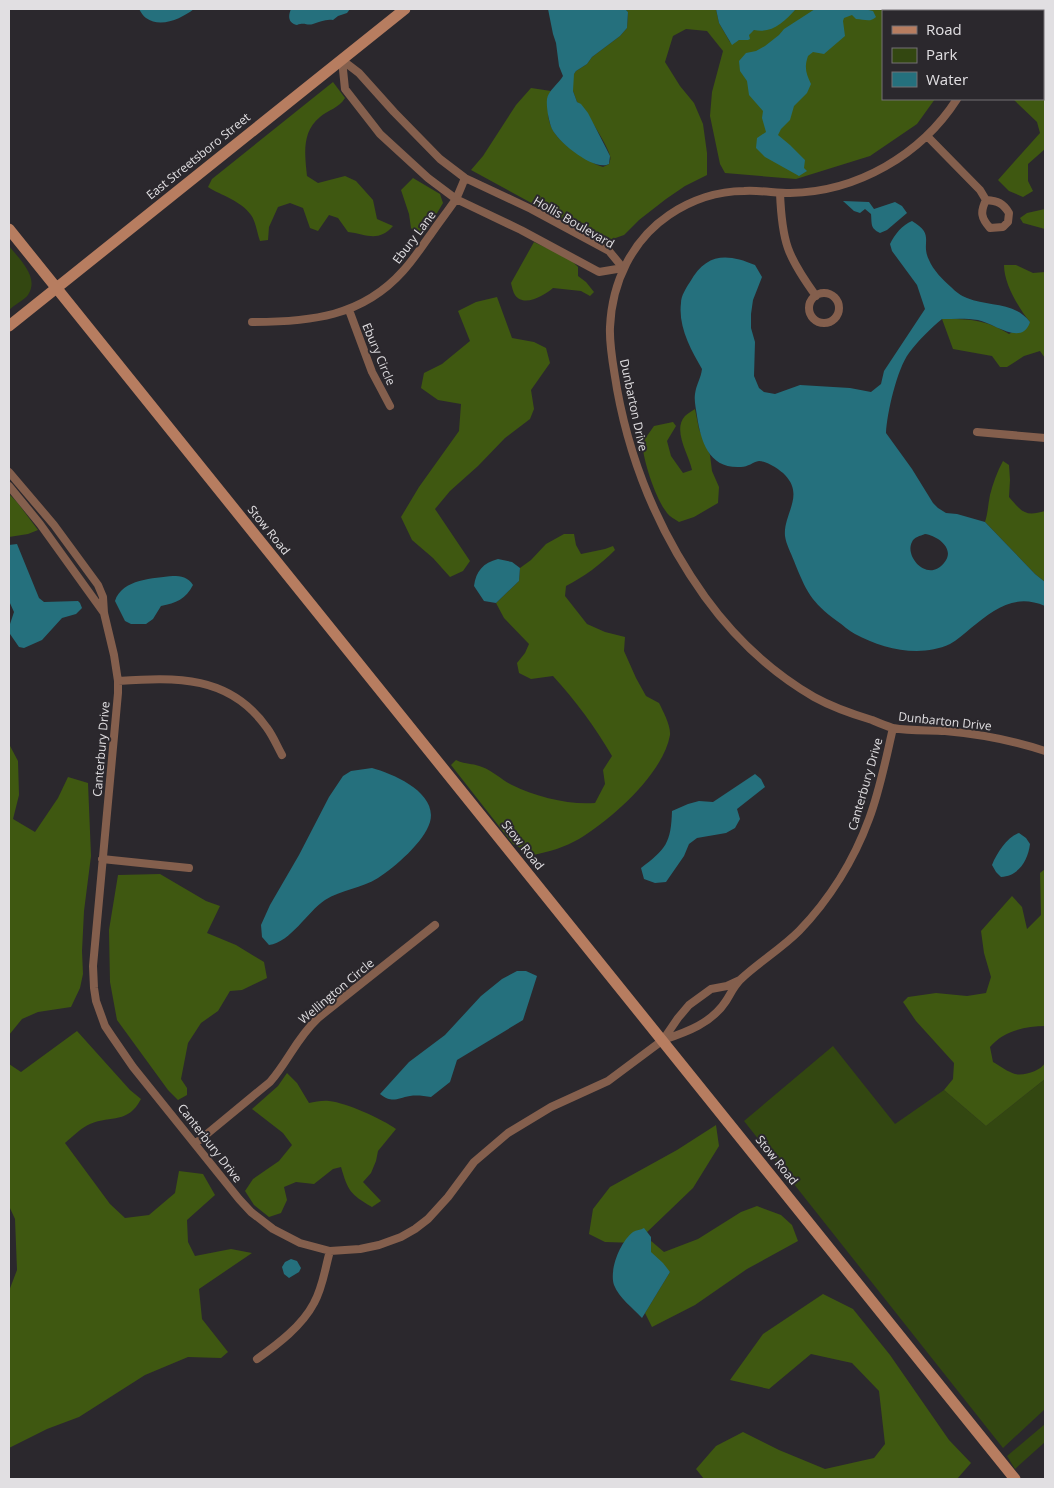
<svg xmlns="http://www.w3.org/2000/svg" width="1054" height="1488" font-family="'Open Sans',sans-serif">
<rect width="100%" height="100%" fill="#2b282d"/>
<path fill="#334711" d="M9,246C19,259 40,277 28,295C24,300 14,305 9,310Z
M833,1046L895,1124L944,1090L986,1126L1045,1079V1409L1003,1448L744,1121Z
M1045,1424V1442L1015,1469L1007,1456Z"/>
<path fill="#3f5811" d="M625,9H716L719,23L730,42L739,40L754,30L781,22L796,9H971L970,11H883V99H935L917,124L870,156L796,179L725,173L720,164L710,116L712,92L723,51L707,31L686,29L673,36L665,62L680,86L694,103L703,124L707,153V175L685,186L666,199L639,220L624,235L607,241L537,206L471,170L483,156L516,105L531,88L551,91C547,98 548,101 548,109C547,132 564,145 582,156C589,160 595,165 603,167L609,164C610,161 611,158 610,156C609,148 583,105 577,102L573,91V75L576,71L587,64L592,57L620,36L627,28L628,12Z
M1045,59V149L1028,164V181L1033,191L1023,197L1009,191L998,180L1040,133L1037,122L1013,99H1043V61Z
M333,82L345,98C339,108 328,110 320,117C301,132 305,156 307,176L318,183L345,176L356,181L373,200L377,219L393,226C378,243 366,234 348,232L338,218L329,215L318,231L310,228L303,208L290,203L278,207L269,227L268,240L260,241C257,233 256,222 251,215C240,200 222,196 208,187L212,179Z
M413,178L440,194L443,203L427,230L421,237L411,228L409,214L401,190Z
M1045,209V229L1023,223L1020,218L1027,213Z
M534,242L570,259L578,267V276L586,282L594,292L590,296L581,291L553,288C545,295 524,308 515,295C513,292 512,287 511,283Z
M1004,265H1016L1033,273L1045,272V358L1040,351L1024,356L1007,367H1000L992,356L953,349L942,319C970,319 984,319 1009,334L1030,322C1018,307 1004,284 1004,265Z
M497,297L512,338L534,342L546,348L550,363L531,390L534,409L530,419L505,438L478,466L450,491L435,509L470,561L463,571L450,577L433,558L412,540L401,517L419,487L459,431L461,404L438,400L421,388L424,373L442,364L470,341L458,311L476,302Z
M695,409L699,429L710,455L712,471L719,487L718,503L694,517L679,522C675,519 670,517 667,513C655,497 644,463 642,443L654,426L673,422L676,426L667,441L671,456L683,473L692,470C689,455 672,430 685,416C688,413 692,411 695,409Z
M1003,461L1009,465L1010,480L1009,497C1022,512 1025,517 1045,511V582L1035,574L985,522C988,513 988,504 990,495C993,483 997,472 1003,461Z
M9,494L17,502L38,530L28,534L9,537Z
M564,534H574L576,545L581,554L605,549L613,546L615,550C600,565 585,576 566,586L565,596L587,624L605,632L625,637L624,651L636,678L646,696L659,703C663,711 671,726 670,735C663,774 612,819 579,839C565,847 549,852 533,855L513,844L451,765L456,760C466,765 473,763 482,767C493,771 502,780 512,785C537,797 568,805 595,803L605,784L603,770L612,756C595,727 576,701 553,676L531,679L519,673L517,663L525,653L529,644L504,618L496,603L519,581L520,568L531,560L546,544Z
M9,744L18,761L19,795L13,819L35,832L58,798L68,777L88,783L91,856L84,911L82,951L83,974L80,988L71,1007L38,1012L22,1019L9,1035Z
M1045,869V1026C1026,1026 1003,1031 990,1047L993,1062C1000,1066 1008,1072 1015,1074C1025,1076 1040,1071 1045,1063V1079L986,1126L944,1090L953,1079L954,1063L916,1021L903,1002L908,997L936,993L967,996L986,993L991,977L984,953L981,931L1012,896L1022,907L1027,929L1041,915L1040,873Z
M160,874L206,901L220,906L207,933L236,945L264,962L267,978L242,990L230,991L218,1011L201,1023L188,1043L181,1079L187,1088V1095L178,1100L168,1090L117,1020L110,982L109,930L118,875Z
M77,1031L130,1090L141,1099C128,1124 112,1115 90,1124C82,1127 72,1137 65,1143L110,1204L125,1218L149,1215L175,1193L179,1171L203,1174L215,1195L187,1220L188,1242L195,1256L231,1249L252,1253L199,1289L202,1319L228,1352L221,1358L188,1357L145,1375L79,1417L47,1429L9,1448V1291L17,1270L15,1219L9,1206V1064L21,1072Z
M287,1073L297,1083L309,1103C315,1102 323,1100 329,1101C347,1103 382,1119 396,1129L378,1151L376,1161L371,1173L363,1182L381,1201L372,1207C350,1194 348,1191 341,1167L333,1169L314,1184L296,1182L284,1187L287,1200L281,1213L269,1217L254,1205L245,1191L253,1179L279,1161L292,1145L283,1133L252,1109L278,1086Z
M716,1125L719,1146L693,1188L644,1235L664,1252L698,1239L741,1212L757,1206L781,1215L792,1225L798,1241L747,1269L695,1305L652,1327L645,1313L670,1272L637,1243L605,1242L589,1234L593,1209L610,1187L677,1150Z
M823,1294L853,1309L890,1355L949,1440L971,1463L957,1479H704L696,1469L716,1446L743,1432L779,1450L825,1469L874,1458L885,1444L879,1391L852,1363L811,1354L769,1389L730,1380L763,1334Z"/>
<path fill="#25707d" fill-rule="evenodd" d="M139,9H194C182,18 161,29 146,18C143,16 141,12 139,9Z
M291,9H350L347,13L338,16L333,20C325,19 320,22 313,24C307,26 305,22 297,25C288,23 288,16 291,9Z
M548,9H625L628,12L627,28L620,36L592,57L587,64L576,71L574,74L573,91L577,102L581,104L588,113L606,148L610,156L609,164C595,172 559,143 552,129C549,122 546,107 547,99C548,91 559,83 563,76L559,66L556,43L553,34Z
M716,9H796C784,22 772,34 754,30L749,35L750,39L748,40H739L732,45L719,23Z
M815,9H864L873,11L876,17C870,23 864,19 856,19L852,15L844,18L843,21L845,36L824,54L813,52L808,56C804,67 806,74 811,84L807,93L794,106L790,120L781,129L778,135L790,145L805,160L804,168L807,171L799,176L765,157L756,148L757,138L766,132L762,118L763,111L749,95L747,81L740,71L739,61L746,53L756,51L765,46L779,35L784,29Z
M843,201L869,202L874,209L895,202L902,206L907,213L887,230L880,233C870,228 872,224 871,214L865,209L860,213L854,211Z
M912,221C936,235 920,242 929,260C933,270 943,280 951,287C955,291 961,296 967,298C988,307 1014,301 1030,322C1022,347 994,323 978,320C966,318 954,319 942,319C930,329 918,341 909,353C897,369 887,413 886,433L912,469L933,503L938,508L946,513L957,514L985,522L1035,574L1045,582V606C1015,593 994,609 971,628C964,634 957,640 950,644C920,658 883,649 855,634C849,631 843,625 837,621C811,602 806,591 794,561C791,553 786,544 785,536C783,514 805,496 785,475C780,470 767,461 759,461C753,462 748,467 741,467C709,469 701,442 697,416C696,409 694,401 695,394C696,385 701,378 702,369C691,350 678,327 681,303C681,296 686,288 690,282C706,253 727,253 755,265L762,277L753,300L751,314V328L755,342L754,376L759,388L764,392L775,394L800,385L850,388L871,392L881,384L884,371L925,309L917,285L892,251L890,244C895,234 902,225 912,221ZM925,534C938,536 956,549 944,563C928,583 904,557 912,542C914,537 920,536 925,534Z
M17,544L39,598L44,602L78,601L80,603L82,608L76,614L62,618L42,640L24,648L19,647L10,634L9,627L14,612L9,601V545Z
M498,559L512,562L520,568L519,581L496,603L484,601L474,586C476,571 483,563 498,559Z
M173,576C181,576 188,577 193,585C186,599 176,603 161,606L153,619L146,624H131L125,621L115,601C122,579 154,578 173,576Z
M372,768C394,774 438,793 430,822C424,842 395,867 378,878C362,888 341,890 325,900C307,912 291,942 269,945L262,937L261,925L270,905L299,855L329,797L343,776L351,771Z
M755,774L761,779L765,787L737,809L740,819L735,828L726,833L697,838L689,844L684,856L666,882L655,883L644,879L641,868C666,849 671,843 672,811L688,804L699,801L713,802Z
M1019,833L1026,838L1030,844C1028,860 1019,876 1001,877L996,872L992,865C997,853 1007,837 1019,833Z
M517,971H526L537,976L523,1020L457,1060L450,1082L431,1097C424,1096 417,1095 410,1096C397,1098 393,1104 380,1094L409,1062L445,1035L481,996L502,979Z
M644,1228L651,1237V1252L663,1263L670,1272L642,1318C633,1308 619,1298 614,1285C609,1270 620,1242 633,1232C636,1230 641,1230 644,1228Z
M291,1259L297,1261L301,1268L299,1272L289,1278L284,1274L282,1267L285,1262Z"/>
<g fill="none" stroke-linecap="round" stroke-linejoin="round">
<path stroke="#845f4d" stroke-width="8" d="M987,11V9
M342,60L345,89L380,134L428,178L456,199L521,230L599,272L623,268
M342,60L359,73L394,112L440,159L465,178L531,209L609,251L623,268
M957,99C921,155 857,192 790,193C775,193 760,190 744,191C718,191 691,200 669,215C632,240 612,282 610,327C609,347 614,369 617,389C631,466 660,534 705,597C734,637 771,672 814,697C832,707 852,714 872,720C879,723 886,726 893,728C910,731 928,730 945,731C979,734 1012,740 1045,751
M927,136L980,190L986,200C980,212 981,218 990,228L1003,227L1008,222L1009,213C1003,203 998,201 986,200
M780,193C782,242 787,256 816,296
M809 308a15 15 0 1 1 30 0a15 15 0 1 1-30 0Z
M349,310L372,372L390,406
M252,322C310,322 362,317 403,271C414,259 422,246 431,234C439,222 448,211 456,199C459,193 462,185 465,178
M977,432L1045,438
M9,472L54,525L98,585L103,597L104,613L114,655L118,681V693L93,966L94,988L96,1001L105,1026L111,1035L133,1067L239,1199L251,1212L273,1229L300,1243L330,1251L360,1249L379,1245L401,1237L415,1229L428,1219L448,1197L474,1162L508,1133L551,1107L608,1081L663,1040L678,1018L689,1005L711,989L727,986L740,980
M9,486L40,524L104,613
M118,681C176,677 230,675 267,728C273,736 277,746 282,755
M102,859L189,868
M663,1040C687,1032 712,1023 726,1001C731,993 734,986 741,979C759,962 781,949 799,931C829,900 854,860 869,819C880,790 886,758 893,728
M196,1143L270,1082C289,1060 296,1039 318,1018L435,925
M257,1359C278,1344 302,1326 314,1303C323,1287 325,1268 330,1251"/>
<path stroke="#b77d60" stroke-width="11" d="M9,229L1015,1479
M9,326L405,9"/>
</g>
<g text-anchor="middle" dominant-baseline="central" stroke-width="4" stroke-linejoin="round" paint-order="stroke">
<g font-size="12" fill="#e1dfe2" stroke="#2b282d">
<text transform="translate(198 156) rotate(-39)">East Streetsboro Street</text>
<text transform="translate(574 222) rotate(30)">Hollis Boulevard</text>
<text transform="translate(414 237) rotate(-53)">Ebury Lane</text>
<text transform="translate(379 354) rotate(67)">Ebury Circle</text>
<text transform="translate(634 405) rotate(78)">Dunbarton Drive</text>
<text transform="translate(269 530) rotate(51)">Stow Road</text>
<text transform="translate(945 721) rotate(6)">Dunbarton Drive</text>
<text transform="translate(101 749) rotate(-85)">Canterbury Drive</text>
<text transform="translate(865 784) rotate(-74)">Canterbury Drive</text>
<text transform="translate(523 845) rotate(51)">Stow Road</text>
<text transform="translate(336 991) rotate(-40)">Wellington Circle</text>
<text transform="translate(210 1143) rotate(52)">Canterbury Drive</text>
<text transform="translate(777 1160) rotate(51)">Stow Road</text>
</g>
</g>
<rect width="1054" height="1488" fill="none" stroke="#e1dfe2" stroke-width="20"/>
<rect x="882" y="10" width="162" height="90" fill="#2b282d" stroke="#747175"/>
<rect x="892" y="26" width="25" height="8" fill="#b77d60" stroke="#747175"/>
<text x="926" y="35" font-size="15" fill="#e1dfe2">Road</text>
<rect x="892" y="48" width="25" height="15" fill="#334711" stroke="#747175"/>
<text x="926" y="60" font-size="15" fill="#e1dfe2">Park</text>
<rect x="892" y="72" width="25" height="15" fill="#25707d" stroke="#747175"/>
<text x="926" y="85" font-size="15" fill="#e1dfe2">Water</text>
</svg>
